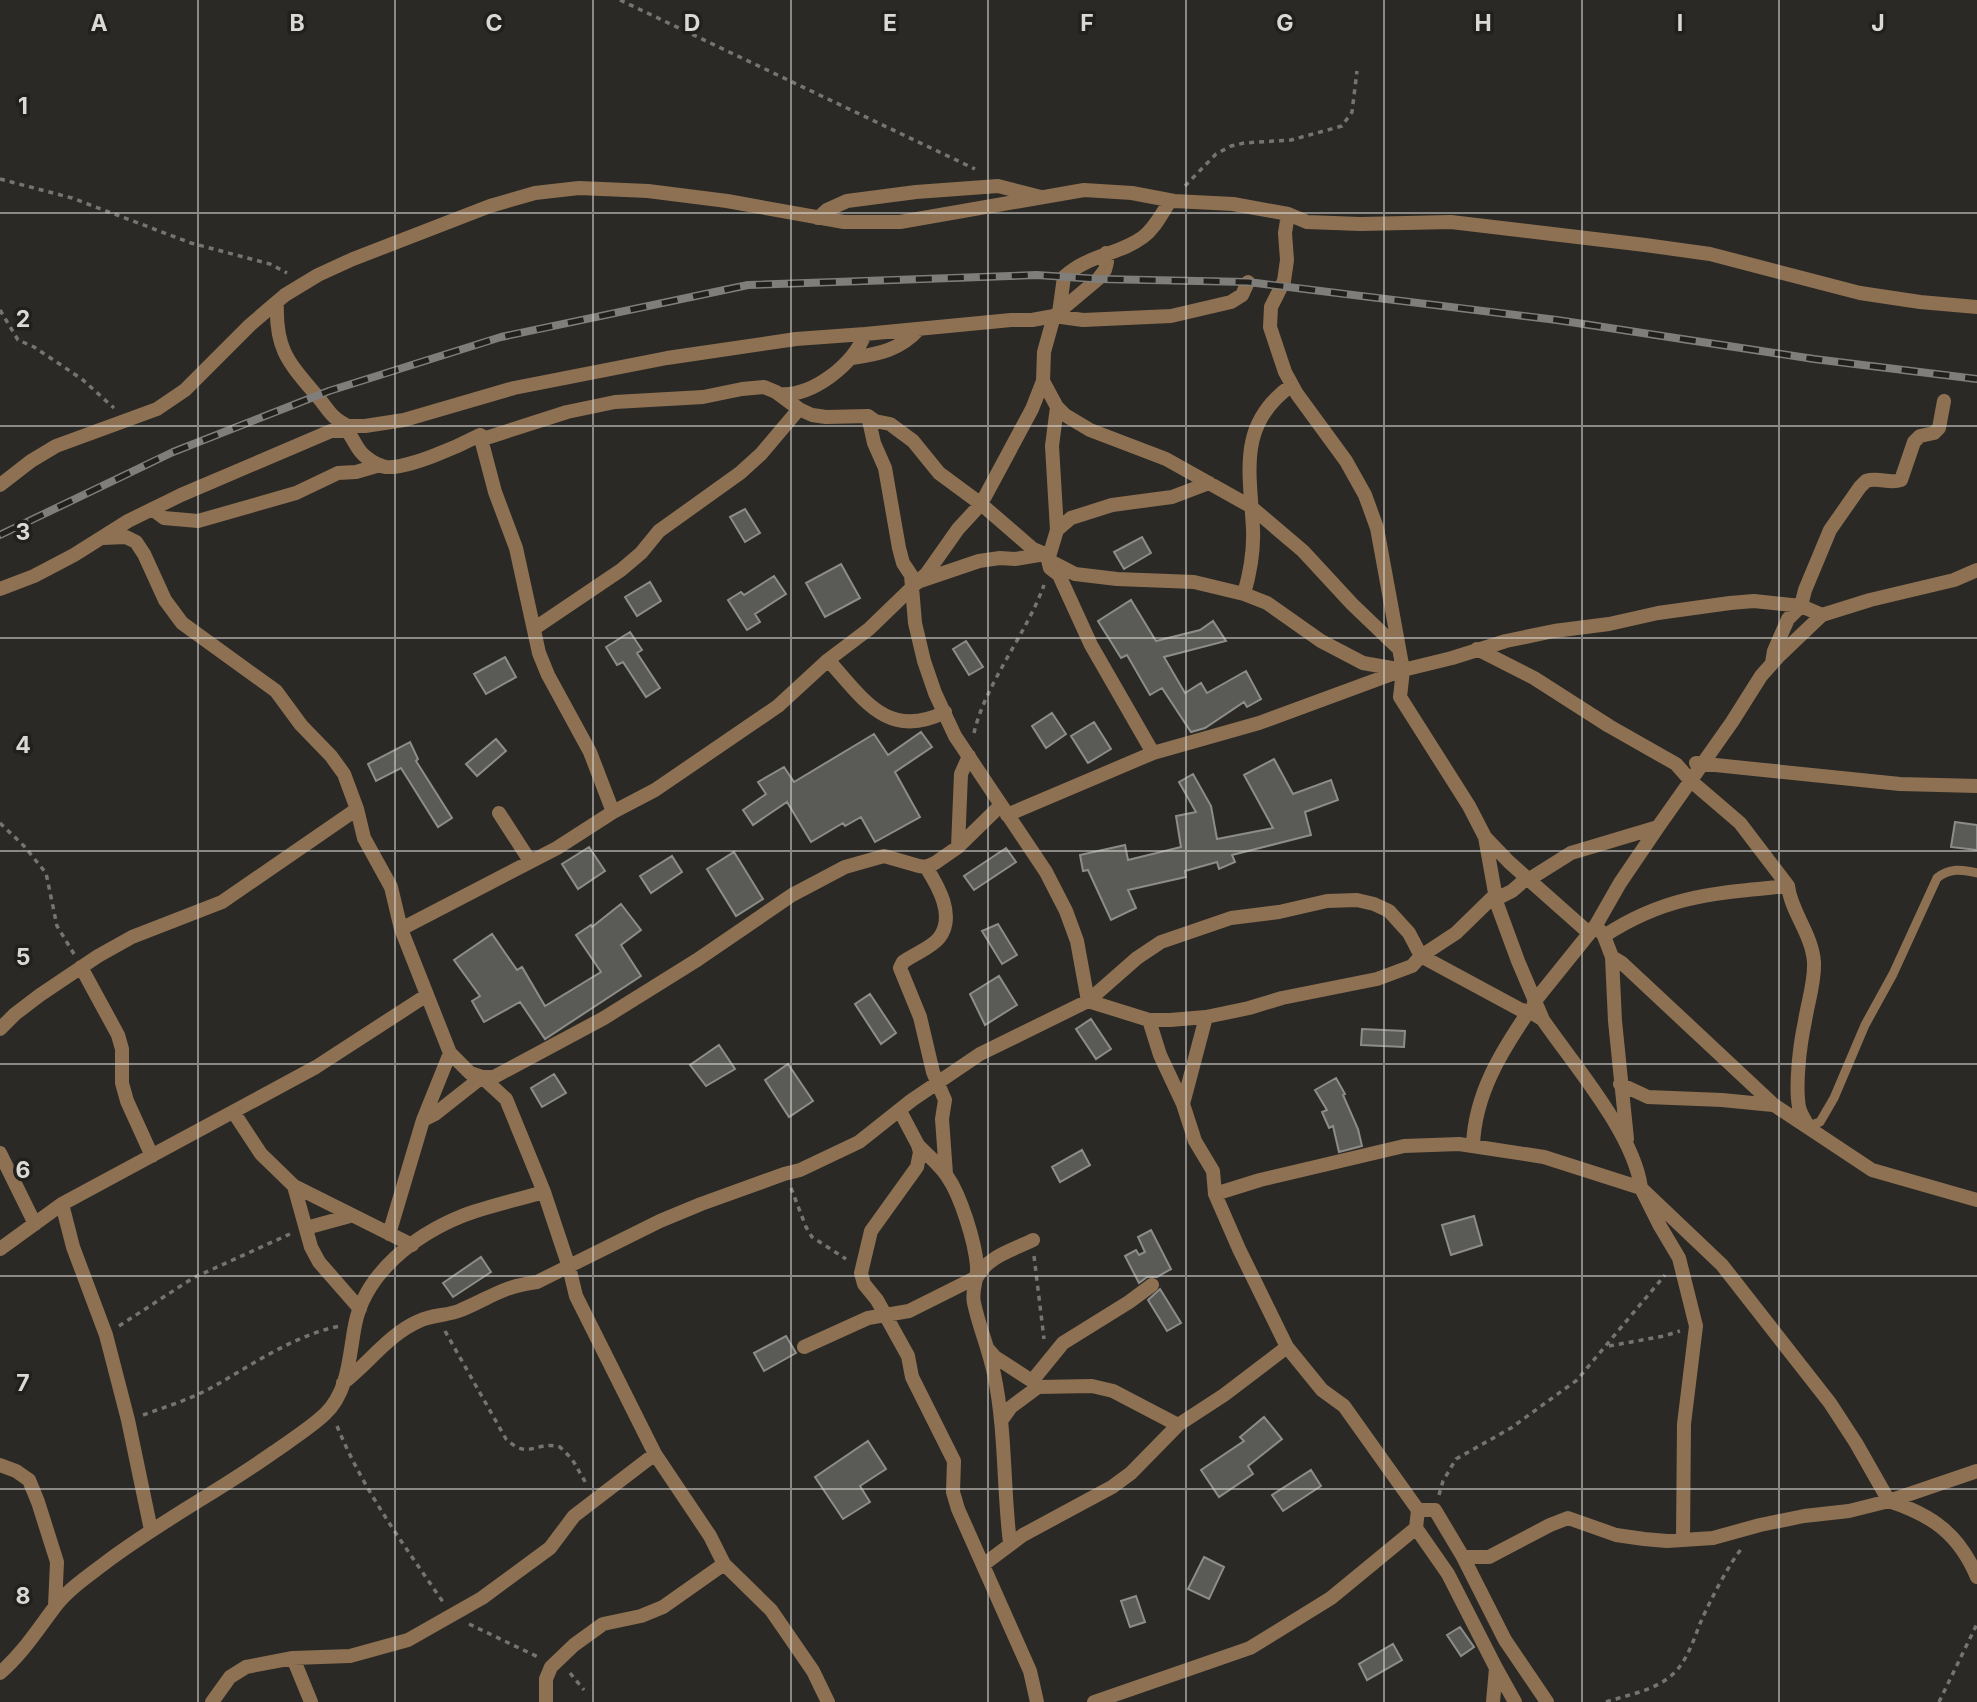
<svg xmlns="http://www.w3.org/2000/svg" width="1977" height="1702" font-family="Inter,sans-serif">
<rect width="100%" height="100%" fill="#2b2925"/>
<path fill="#5a5b56" stroke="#8c8d88" stroke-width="2" d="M745,509L760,533L745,542L730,517Z
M1142,537L1151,553L1124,569L1114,552Z
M841,564L860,598L825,617L806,583Z
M774,576L786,594L755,614L760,622L747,630L728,600L741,592L744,595Z
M650,582L661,601L637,616L625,597Z
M1131,600L1156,641L1200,630L1213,621L1226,641L1164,657L1185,693L1201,683L1207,693L1246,671L1261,699L1247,707L1244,702L1205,728L1191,732L1162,688L1150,695L1127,655L1121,658L1098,621Z
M630,632L642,650L637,653L660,688L646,697L623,662L617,665L606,647Z
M966,641L983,667L969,675L953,649Z
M505,657L516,677L486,694L474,674Z
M1052,713L1066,734L1046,748L1032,726Z
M1094,722L1111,749L1088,763L1071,736Z
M921,732L932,747L895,772L920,817L875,842L861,817L845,826L843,823L811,842L787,802L753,825L743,810L766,794L758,782L784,767L794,782L874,734L888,755Z
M496,739L506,751L477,776L466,764Z
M410,742L418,759L416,761L452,818L438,827L401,768L376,781L368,764Z
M1274,759L1293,794L1331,780L1338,800L1305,812L1311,835L1232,855L1235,862L1219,869L1217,862L1185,871L1186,877L1128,890L1136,908L1111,920L1088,870L1083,871L1080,855L1125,845L1128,860L1181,847L1176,816L1196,812L1179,782L1193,774L1211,806L1217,839L1273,828L1244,775Z
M1955,822L1977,825V850L1951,847Z
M589,847L605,871L578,889L562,864Z
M1006,848L1016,862L974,890L964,876Z
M734,852L763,899L736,916L707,869Z
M672,856L682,872L651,893L640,876Z
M621,904L641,930L621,945L641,976L545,1039L520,1002L484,1022L472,1001L480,996L454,960L492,934L517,970L522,967L545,1006L601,972L576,935L591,925L592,927Z
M998,924L1017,955L1002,964L982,931Z
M999,976L1017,1005L985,1025L970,994Z
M870,994L896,1033L881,1044L855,1004Z
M1091,1019L1111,1049L1096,1059L1076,1029Z
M1362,1029L1405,1031L1404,1047L1361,1045Z
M719,1045L735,1069L706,1086L690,1065Z
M788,1064L813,1101L789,1117L765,1080Z
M554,1074L566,1093L542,1107L531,1088Z
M1336,1078L1345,1094L1343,1095L1358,1129L1362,1146L1339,1152L1333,1126L1329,1128L1322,1112L1327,1110L1315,1090Z
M1082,1150L1090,1165L1060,1182L1052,1167Z
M1474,1216L1482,1245L1451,1255L1442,1225Z
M1151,1230L1171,1269L1157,1277H1147L1139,1283L1125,1256L1136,1250L1139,1255L1145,1252L1138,1237Z
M481,1257L491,1272L453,1297L443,1283Z
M1160,1289L1181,1323L1167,1331L1148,1300Z
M786,1336L796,1353L764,1371L754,1353Z
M1264,1417L1282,1439L1248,1466L1253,1474L1219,1497L1201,1470L1244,1441L1240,1437Z
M868,1441L886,1469L860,1486L870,1502L843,1519L815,1477Z
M1311,1470L1321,1486L1283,1511L1272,1495Z
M1204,1557L1224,1567L1209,1599L1188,1589Z
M1136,1596L1145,1622L1130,1627L1121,1601Z
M1460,1627L1474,1647L1461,1656L1447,1635Z
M1393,1644L1402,1660L1367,1680L1359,1664Z"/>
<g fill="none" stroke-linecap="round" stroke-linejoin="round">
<path stroke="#757470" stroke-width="3.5" stroke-dasharray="5 5" stroke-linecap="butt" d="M620,0L975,169
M0,179L72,198L191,243L270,264L287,273
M1185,186L1216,154L1231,146L1244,143L1291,140L1342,126L1352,112L1357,71
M0,310L18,340L34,347L64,367L83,380L114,408
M974,733C985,684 1027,633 1044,585
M0,823L24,846L46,873L57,926L74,954
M791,1188L806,1227L812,1237L846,1259
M1034,1256L1044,1339
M119,1326L193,1278L290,1234
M445,1331L506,1439C529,1461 536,1440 560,1447L572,1459L587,1485
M1609,1346L1664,1336L1680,1331
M143,1415C165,1407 188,1400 209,1389C251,1366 291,1336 340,1326
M337,1426C363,1490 404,1545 443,1602
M1439,1495L1443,1481L1456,1459L1511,1428L1577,1380L1665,1275
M469,1624L538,1657
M570,1673L584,1690
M1606,1702C1627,1695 1648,1692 1667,1679C1687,1665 1693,1640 1702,1619C1711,1599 1729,1564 1742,1548
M1939,1702L1977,1624"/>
<path stroke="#8e7152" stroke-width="9" d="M1808,1126L1820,1122L1834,1098L1865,1025L1893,974L1937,878C1949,868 1962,869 1977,873"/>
<path stroke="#8e7152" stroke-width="14" d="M1288,214L1285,233L1287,260L1284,281L1271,307L1270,327L1285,372L1297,394L1346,461L1365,495L1377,528L1403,670
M818,218L827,210L847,201L916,192L998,186L1041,197
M277,302C275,349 288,362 317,396C330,411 329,416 348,426
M1059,313L1064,277C1089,254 1119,255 1143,237C1155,228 1162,213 1170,201
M852,358C879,354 900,350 919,329
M1043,381L1057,407L1065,415L1090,430L1166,459L1250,506L1303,551L1352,604L1399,649
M779,394C812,397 853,365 865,334
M1057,407L1052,446L1057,530
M868,416L874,443L885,468L899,548L903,563L911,575L915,623L924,661L935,693L955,736L1046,872L1066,911L1077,941L1088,1001L1137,958L1161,942L1231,918L1279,912L1327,901L1357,900L1374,904L1389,911L1409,933L1421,956L1521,1010L1529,1011L1542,1019
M347,431C355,440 356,450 366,457C371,461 379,466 386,467C408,469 459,446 480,435L486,438L567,412L615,402L703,397L742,389L764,387L776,392L799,409L812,415L826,417L868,416L875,421L890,424L913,441L939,473L981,504L1033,549L1045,554L1048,560L1075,574L1117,579L1194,582L1244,594L1267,603L1321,641L1363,663L1403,670L1400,697L1469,806L1485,837L1497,904L1518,961L1543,1020C1574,1065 1634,1134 1641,1188L1722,1265L1830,1403L1856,1443L1889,1501C1932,1515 1959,1534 1977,1577
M480,435L495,492L516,548L539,653L548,675L590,752L613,812
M0,485L31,461L56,446L157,409L185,390L250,325L285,295L318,275L353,259L490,206L535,193L579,188L648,191L727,201L844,222H900L1084,190L1132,193L1174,201L1233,204L1288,214L1307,222L1360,224L1451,222L1645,245L1710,254L1860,293L1920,302L1977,307
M152,509L164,518L198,521L296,493L338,473L356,472L380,465
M103,538L126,537L136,542L144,554L165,600L182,623L276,691L301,725L331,756L344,774L357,809L364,838L391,887L401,929L450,1053L470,1073L482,1077L506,1099L544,1192L569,1267L576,1296L655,1454L710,1536L724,1564L771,1610L813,1671L828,1702
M920,581L979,561L1000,558L1015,559L1045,554
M0,589L34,576L74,555L128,521L181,495L331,431H347L348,426H365L404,420L514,388L667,358L796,339L865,334L1011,320H1032L1054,316L1083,320L1171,316L1231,302L1242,295L1248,282
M1244,594C1250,573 1254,551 1253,529C1250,471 1237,424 1292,385
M535,628L621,570L641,553L659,531L740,473L761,454L799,409
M1477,649L1534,678L1609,726L1676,764L1691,781L1740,823L1788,886C1791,912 1812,934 1814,962C1815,982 1808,1001 1805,1021C1800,1044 1795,1084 1799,1107C1800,1113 1805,1120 1808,1126
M828,660C863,698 887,741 945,712
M1772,663L1774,651L1788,619L1801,606L1805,590L1830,530L1860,487L1866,481C1878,477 1890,484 1901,480L1914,442L1920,436L1934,433L1939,428L1944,401
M1153,753L1091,645L1059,575L1050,568L1048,560L1057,530L1071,518L1112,505L1172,497L1209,483
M1696,763L1900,784L1977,786
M499,813L530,861
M1007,815L1153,753L1259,723L1403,670L1452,658L1506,641L1554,631L1609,624L1658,613L1730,603L1754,601L1801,606L1822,615
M1486,838L1509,862L1589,933
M958,847L961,774L969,756
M926,867C938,886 956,916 939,938C931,948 914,954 903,962L900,968L920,1017L933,1072L945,1100L942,1119L946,1174
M1528,880L1571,853L1658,827
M1496,899L1512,891L1527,878
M1596,925L1604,936L1612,957L1622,963L1774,1105L1872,1170L1977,1200
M401,929L557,848L613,812L655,790L778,706L828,660L869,629L927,573L958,529L981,504L1032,409L1043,381L1044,352L1054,316L1098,279L1105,270L1107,262L1106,253
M1604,936C1666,895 1716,893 1788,886
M1612,957L1615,1021L1627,1139
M81,967L118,1035L122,1049V1083L127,1101L152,1156
M1534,1002L1596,925L1620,883L1658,827L1732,722L1761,676L1778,657L1822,615L1870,600L1954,580L1977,570
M1149,1020L1160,1055L1183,1104L1195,1141L1213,1171L1215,1194L1239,1249L1287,1347L1322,1390L1344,1406L1418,1510H1435L1463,1557L1505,1640L1547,1702
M0,1029L15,1014L40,995L98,956L132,937L222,902L357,809
M1620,1084L1648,1097L1722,1100L1773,1105
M1183,1104L1206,1017
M900,1111L918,1145L920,1152L917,1167L871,1231L861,1273L864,1284L877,1300L908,1356L912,1377L954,1461L953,1492L958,1509L1030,1671L1037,1702
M234,1113L261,1154L294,1186L412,1245
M423,1120L435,1114L482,1077H494L604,1018L697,960L792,895L845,867L884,856L919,866L926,867L935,863L958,847L1001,805
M918,1145C927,1155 940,1165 947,1176C961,1196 975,1242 977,1266C978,1280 971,1289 974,1303C979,1327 989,1349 994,1374C1006,1430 1003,1487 1010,1543
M1473,1145C1475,1094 1501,1052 1529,1011
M0,1153L35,1224
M294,1186L311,1247L319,1262L360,1309
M1215,1194L1260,1180L1404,1146L1459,1144L1544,1157L1641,1188L1660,1226L1679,1258L1696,1326L1684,1424L1683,1539
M62,1204L73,1247L106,1335L128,1420L151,1530
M306,1228L350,1216
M389,1234L423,1120L450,1053
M0,1249L62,1204L316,1067L427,995
M804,1347L868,1318L909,1311L977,1277C988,1256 1013,1250 1033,1240
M988,1349L995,1357L1032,1381
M343,1383C369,1363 389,1334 419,1321C433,1314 448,1316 461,1310C492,1297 501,1287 537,1282L660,1221L701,1204L784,1174L800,1170L859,1142L912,1100L980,1054L1088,1001L1149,1020H1170L1206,1017L1249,1008L1282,998L1377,979L1412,966L1421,956L1456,933L1495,895
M1038,1387L1092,1386L1113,1391L1178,1425
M1001,1421L1011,1407L1038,1387L1032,1381L1063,1343L1129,1302L1152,1285
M0,1465L16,1471L29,1480L38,1502L57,1562L55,1606
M1416,1528L1448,1574L1496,1668L1493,1702
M1463,1557H1489L1550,1525L1568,1518L1616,1535L1644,1539L1667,1541L1713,1538L1760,1525L1804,1516L1849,1511L1889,1501L1977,1471
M983,1565L1023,1535L1112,1487L1131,1473L1178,1425L1224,1395L1287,1347
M293,1658L311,1702
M1496,1668L1515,1702
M0,1673C22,1654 36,1632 54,1608C67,1590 88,1576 105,1563C159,1522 219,1491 274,1452C291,1440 310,1428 325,1414C349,1391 349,1356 355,1325C365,1273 415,1235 462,1216C488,1206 517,1200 544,1192
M212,1702L230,1677L246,1667L293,1658L350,1656L408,1640L482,1598L550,1548L574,1516L655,1454
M546,1702V1679L551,1667L574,1645L603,1624L641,1616L663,1607L724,1564
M1094,1702L1250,1648L1331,1598L1416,1528L1418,1510"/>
<defs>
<path id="rail" d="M0,535L173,452L329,391L501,337L748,285L1037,275L1098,279L1248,282L1557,320L1814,359L1977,379"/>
</defs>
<use href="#rail" stroke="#807e7b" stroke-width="8"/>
<use href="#rail" stroke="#21201c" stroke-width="5" stroke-dasharray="16" stroke-linecap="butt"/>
</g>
<path fill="none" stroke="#dad9d6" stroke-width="2" stroke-opacity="0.55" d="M198,0V1702M395,0V1702M593,0V1702M791,0V1702M988,0V1702M1186,0V1702M1384,0V1702M1582,0V1702M1779,0V1702M0,213H1977M0,426H1977M0,638H1977M0,851H1977M0,1064H1977M0,1276H1977M0,1489H1977"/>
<g font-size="23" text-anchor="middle" font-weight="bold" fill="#dad9d6" stroke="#21201c" stroke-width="7" stroke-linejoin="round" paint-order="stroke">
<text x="99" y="31">A</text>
<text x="297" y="31">B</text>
<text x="494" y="31">C</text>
<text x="692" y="31">D</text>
<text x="890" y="31">E</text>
<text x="1087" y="31">F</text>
<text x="1285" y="31">G</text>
<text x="1483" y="31">H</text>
<text x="1680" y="31">I</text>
<text x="1878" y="31">J</text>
<text x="23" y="114">1</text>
<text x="23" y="327">2</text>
<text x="23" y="540">3</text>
<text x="23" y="753">4</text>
<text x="23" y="965">5</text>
<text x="23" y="1178">6</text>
<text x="23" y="1391">7</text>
<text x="23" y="1604">8</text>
</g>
</svg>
